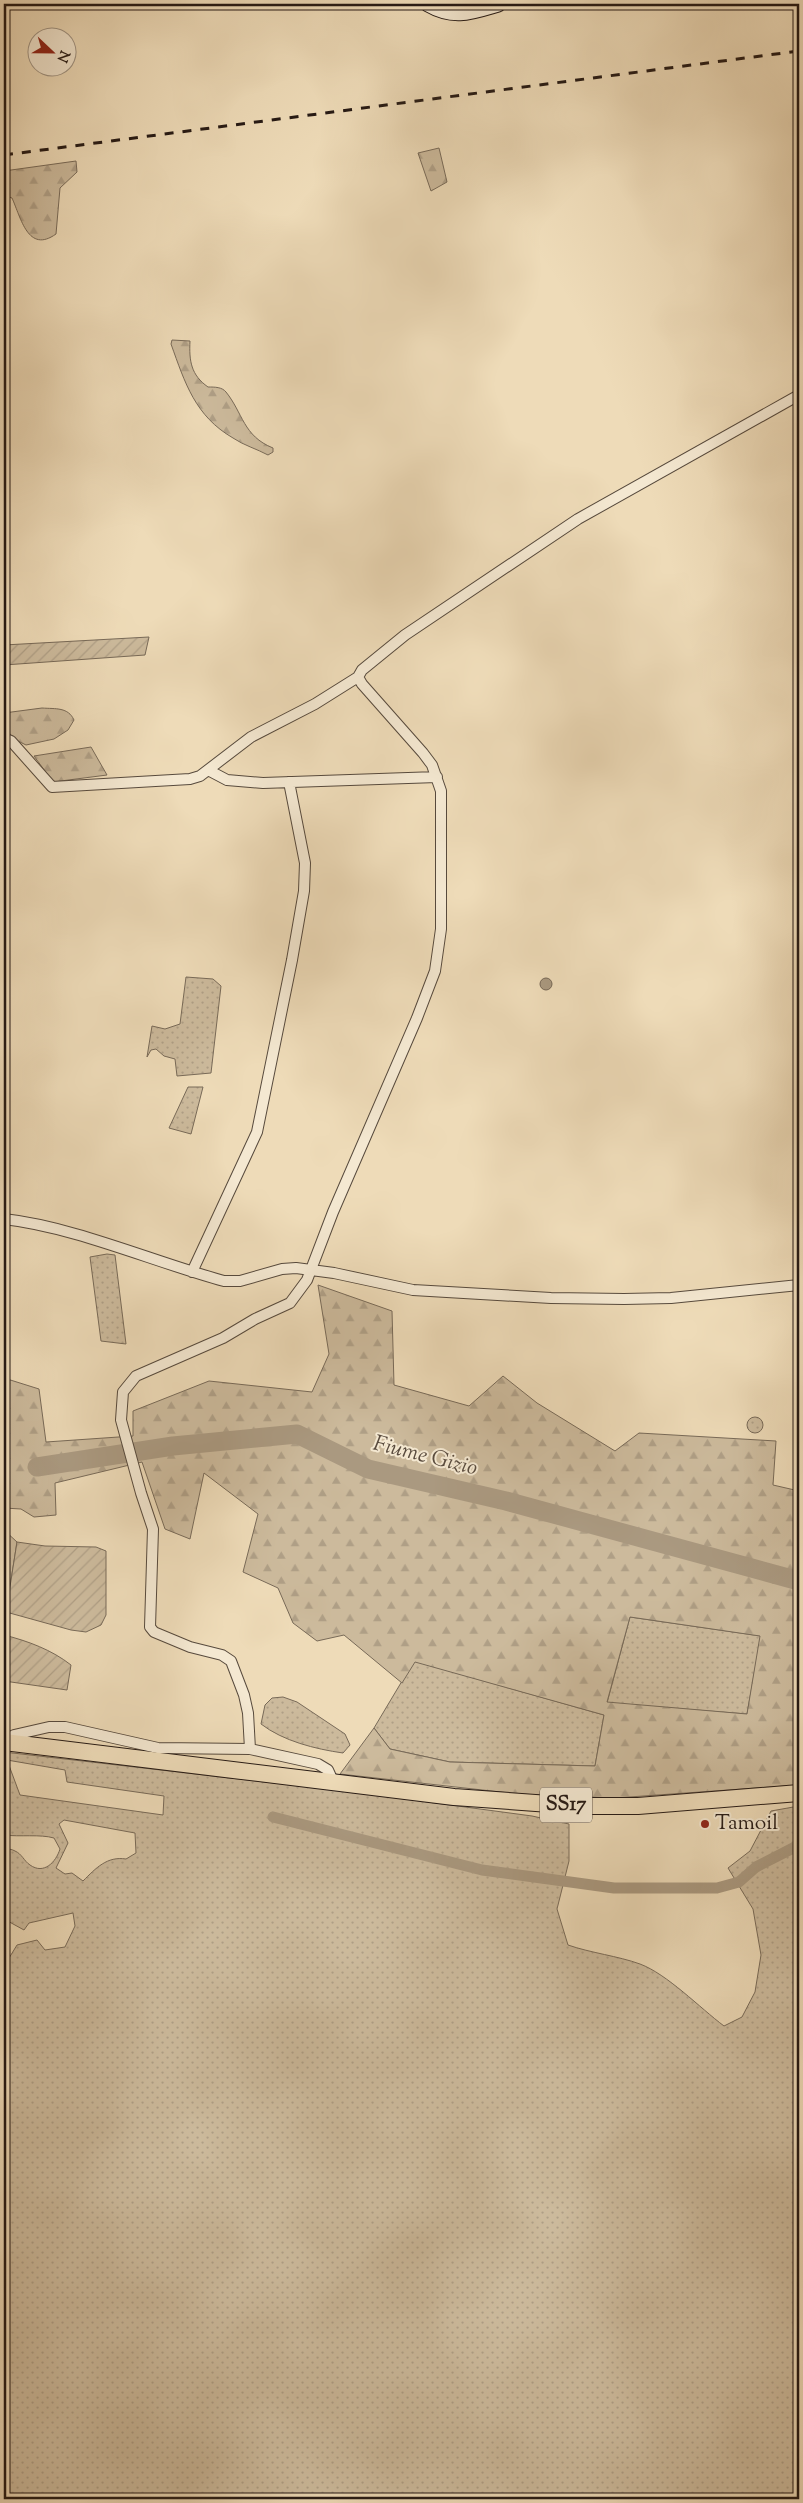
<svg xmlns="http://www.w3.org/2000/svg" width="803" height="2503" font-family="'Sorts Mill Goudy',serif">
<defs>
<pattern id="grass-dots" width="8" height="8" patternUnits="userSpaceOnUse" patternTransform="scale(1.25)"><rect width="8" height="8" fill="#ccba9c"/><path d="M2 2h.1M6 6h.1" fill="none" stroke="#af9f86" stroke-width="1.8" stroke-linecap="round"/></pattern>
<pattern id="forest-firs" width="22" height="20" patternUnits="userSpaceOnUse" patternTransform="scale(1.25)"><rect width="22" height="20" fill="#ccba9c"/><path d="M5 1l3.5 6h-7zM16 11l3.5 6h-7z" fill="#af9f86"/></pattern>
<pattern id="garden-furrows" width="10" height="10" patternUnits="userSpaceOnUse" patternTransform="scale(1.25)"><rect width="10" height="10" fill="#ccba9c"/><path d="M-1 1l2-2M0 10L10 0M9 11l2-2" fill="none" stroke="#af9f86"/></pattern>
</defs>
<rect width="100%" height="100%" fill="#eedbb8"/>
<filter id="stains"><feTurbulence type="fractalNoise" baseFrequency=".004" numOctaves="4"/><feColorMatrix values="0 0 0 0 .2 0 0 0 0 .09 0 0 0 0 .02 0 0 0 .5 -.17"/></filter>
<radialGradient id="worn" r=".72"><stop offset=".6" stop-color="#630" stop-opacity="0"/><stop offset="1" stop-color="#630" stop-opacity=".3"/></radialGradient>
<path fill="url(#grass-dots)" stroke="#786a58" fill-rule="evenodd" d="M186,977L213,979L221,986L211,1073L177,1076L175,1059L164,1056L156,1049L151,1050L147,1057L152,1026L165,1029L180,1024Z
M188,1087H203L191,1134L169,1128Z
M107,1254L115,1255L126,1344L101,1341L90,1257Z
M747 1425a8 8 0 1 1 16 0a8 8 0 1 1-16 0Z
M630,1617L761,1636L747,1714L607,1703Z
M414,1661L604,1715L595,1766L450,1762L390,1749L374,1728Z
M283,1697L297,1702L345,1734L350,1745L343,1753C315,1749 283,1741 261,1724L265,1705L272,1698Z
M4,1752L361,1793L532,1816L569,1824V1861L557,1909L568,1945C591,1953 618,1956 640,1964C667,1974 700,2008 724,2026L742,2017L755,1992L761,1955L753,1909L728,1868L750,1851L771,1811L799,1806V2499H4V1971L6,1963L17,1945L37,1940L45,1950L65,1947L75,1926L73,1913L29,1923L24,1930L4,1919V1848C7,1849 12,1849 15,1851C22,1854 24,1861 30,1865C44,1875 56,1862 60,1849L54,1838C40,1834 20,1837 4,1835ZM7,1760L65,1770L67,1782L164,1796L163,1815L20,1795ZM64,1820L135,1833L136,1853L126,1859C107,1856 96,1868 83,1881L72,1873L65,1874L56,1868L68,1843L59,1824Z"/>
<path fill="url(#forest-firs)" stroke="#786a58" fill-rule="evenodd" d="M439,148L447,182L431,191L418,153Z
M76,161L77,172L60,188L56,234C28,254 21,218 12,198L4,195V171Z
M172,340L190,341C189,361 191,375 208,387C215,387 222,387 226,392C243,413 243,436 273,448V452L268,455C257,449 243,445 233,438C195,416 185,383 171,344Z
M42,708C56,709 68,707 74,720L68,730L54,739L26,745L4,734V713Z
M91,747L107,775L53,782L34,756Z
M318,1285L392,1311L394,1385L469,1406L503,1376L537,1403L615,1451L639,1433L776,1441L773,1485L799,1491V1785L615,1798L518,1794L340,1774L374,1728L390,1749L450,1762L595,1766L604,1715L415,1662L402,1683L344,1635L317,1641L293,1623L278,1588L243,1572L258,1514L204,1473L190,1539L165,1529L142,1462L55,1483L56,1515L34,1517L21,1509L4,1508V1378L39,1389L46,1442L133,1436V1411L209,1381L312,1392L329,1354ZM630,1617L760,1636L747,1714L607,1702Z
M4,1530L17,1542L6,1612L4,1613Z"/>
<path fill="url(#garden-furrows)" stroke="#786a58" d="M149,637L145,655L4,665V645Z
M17,1542L45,1546L96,1547L106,1551V1615L101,1625L86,1632L71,1630L6,1612Z
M4,1635C28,1641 52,1650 71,1665L67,1690L4,1681Z"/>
<path fill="#aa9980" stroke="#756655" d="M540 984a6 6 0 1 1 12 0a6 6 0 1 1-12 0Z"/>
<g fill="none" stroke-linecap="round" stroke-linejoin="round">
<path stroke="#aa9980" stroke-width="11" d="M273,1817L482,1870L614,1888H717L739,1882L756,1867L799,1845"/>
<path stroke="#aa9980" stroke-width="19" d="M37,1467L173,1446L297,1434L368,1469L506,1501L799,1581"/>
<defs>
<path id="street" d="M4,738L11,741L52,787L190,779L200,776L251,737L315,704L358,677L362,670L405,635L578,519L799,395
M208,770L227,780L263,783L437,777
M4,1219C75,1227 154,1262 224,1281H240L282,1269L296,1268L334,1273L413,1290L551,1298L624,1299L671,1298L799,1285
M192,1272L257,1132L292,960L304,891L305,863L289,782
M5,1742L14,1735L49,1727H65L158,1748L250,1749L318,1764L328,1770L333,1781
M250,1749L248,1713L244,1695L231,1661L222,1655L190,1647L154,1632L150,1627L153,1529L141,1493L121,1420L123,1392L136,1376L223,1338L255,1319L290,1303L307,1280L333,1212L417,1018L435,971L441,929V791L432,765L423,753L362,684L358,677"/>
<path id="secondary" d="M428,4C454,19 471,12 498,4"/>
<path id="primary" d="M4,1742L454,1797L577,1806H638L799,1793"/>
</defs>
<use href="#street" stroke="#574a3d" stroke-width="12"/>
<use href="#secondary" stroke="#251914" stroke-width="17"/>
<use href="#primary" stroke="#251914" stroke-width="18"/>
<use href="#street" stroke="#f4e8d1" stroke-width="10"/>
<use href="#secondary" stroke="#f4e8d1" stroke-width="15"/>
<use href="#primary" stroke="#eedbb8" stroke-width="16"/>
<path stroke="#251914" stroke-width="3" stroke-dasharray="9 9" stroke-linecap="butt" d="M4,155L799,51"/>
</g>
<circle fill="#8f2418" stroke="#f4e8d1" stroke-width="2" cx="705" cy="1824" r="5"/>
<g text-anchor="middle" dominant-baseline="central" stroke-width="4" stroke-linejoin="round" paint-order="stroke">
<rect fill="#f4e8d1" stroke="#63574d" stroke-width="1" x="540" y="1787.5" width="52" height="35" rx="4"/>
<g font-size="20" font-weight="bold" fill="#251914">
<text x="566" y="1805">SS17</text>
</g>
<g font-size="21" fill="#251914" stroke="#f4e8d1" text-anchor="start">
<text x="715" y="1824">Tamoil</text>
</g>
<g font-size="22" font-style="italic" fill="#5a4c3f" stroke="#f4e8d1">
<text transform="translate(425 1457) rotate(14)">Fiume Gizio</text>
</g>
</g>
<rect width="803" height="2503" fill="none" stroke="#eedbb8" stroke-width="20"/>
<rect x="5" y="5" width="793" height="2493" fill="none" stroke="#251914" stroke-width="2.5"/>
<rect x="10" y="10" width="783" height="2483" fill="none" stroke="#251914"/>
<g transform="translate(52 52) rotate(112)"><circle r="24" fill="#f4e8d1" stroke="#a19585"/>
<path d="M0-4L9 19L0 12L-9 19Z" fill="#8f2418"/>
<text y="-8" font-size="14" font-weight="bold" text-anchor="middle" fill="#251914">N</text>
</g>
<rect width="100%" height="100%" filter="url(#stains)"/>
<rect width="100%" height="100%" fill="url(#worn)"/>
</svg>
